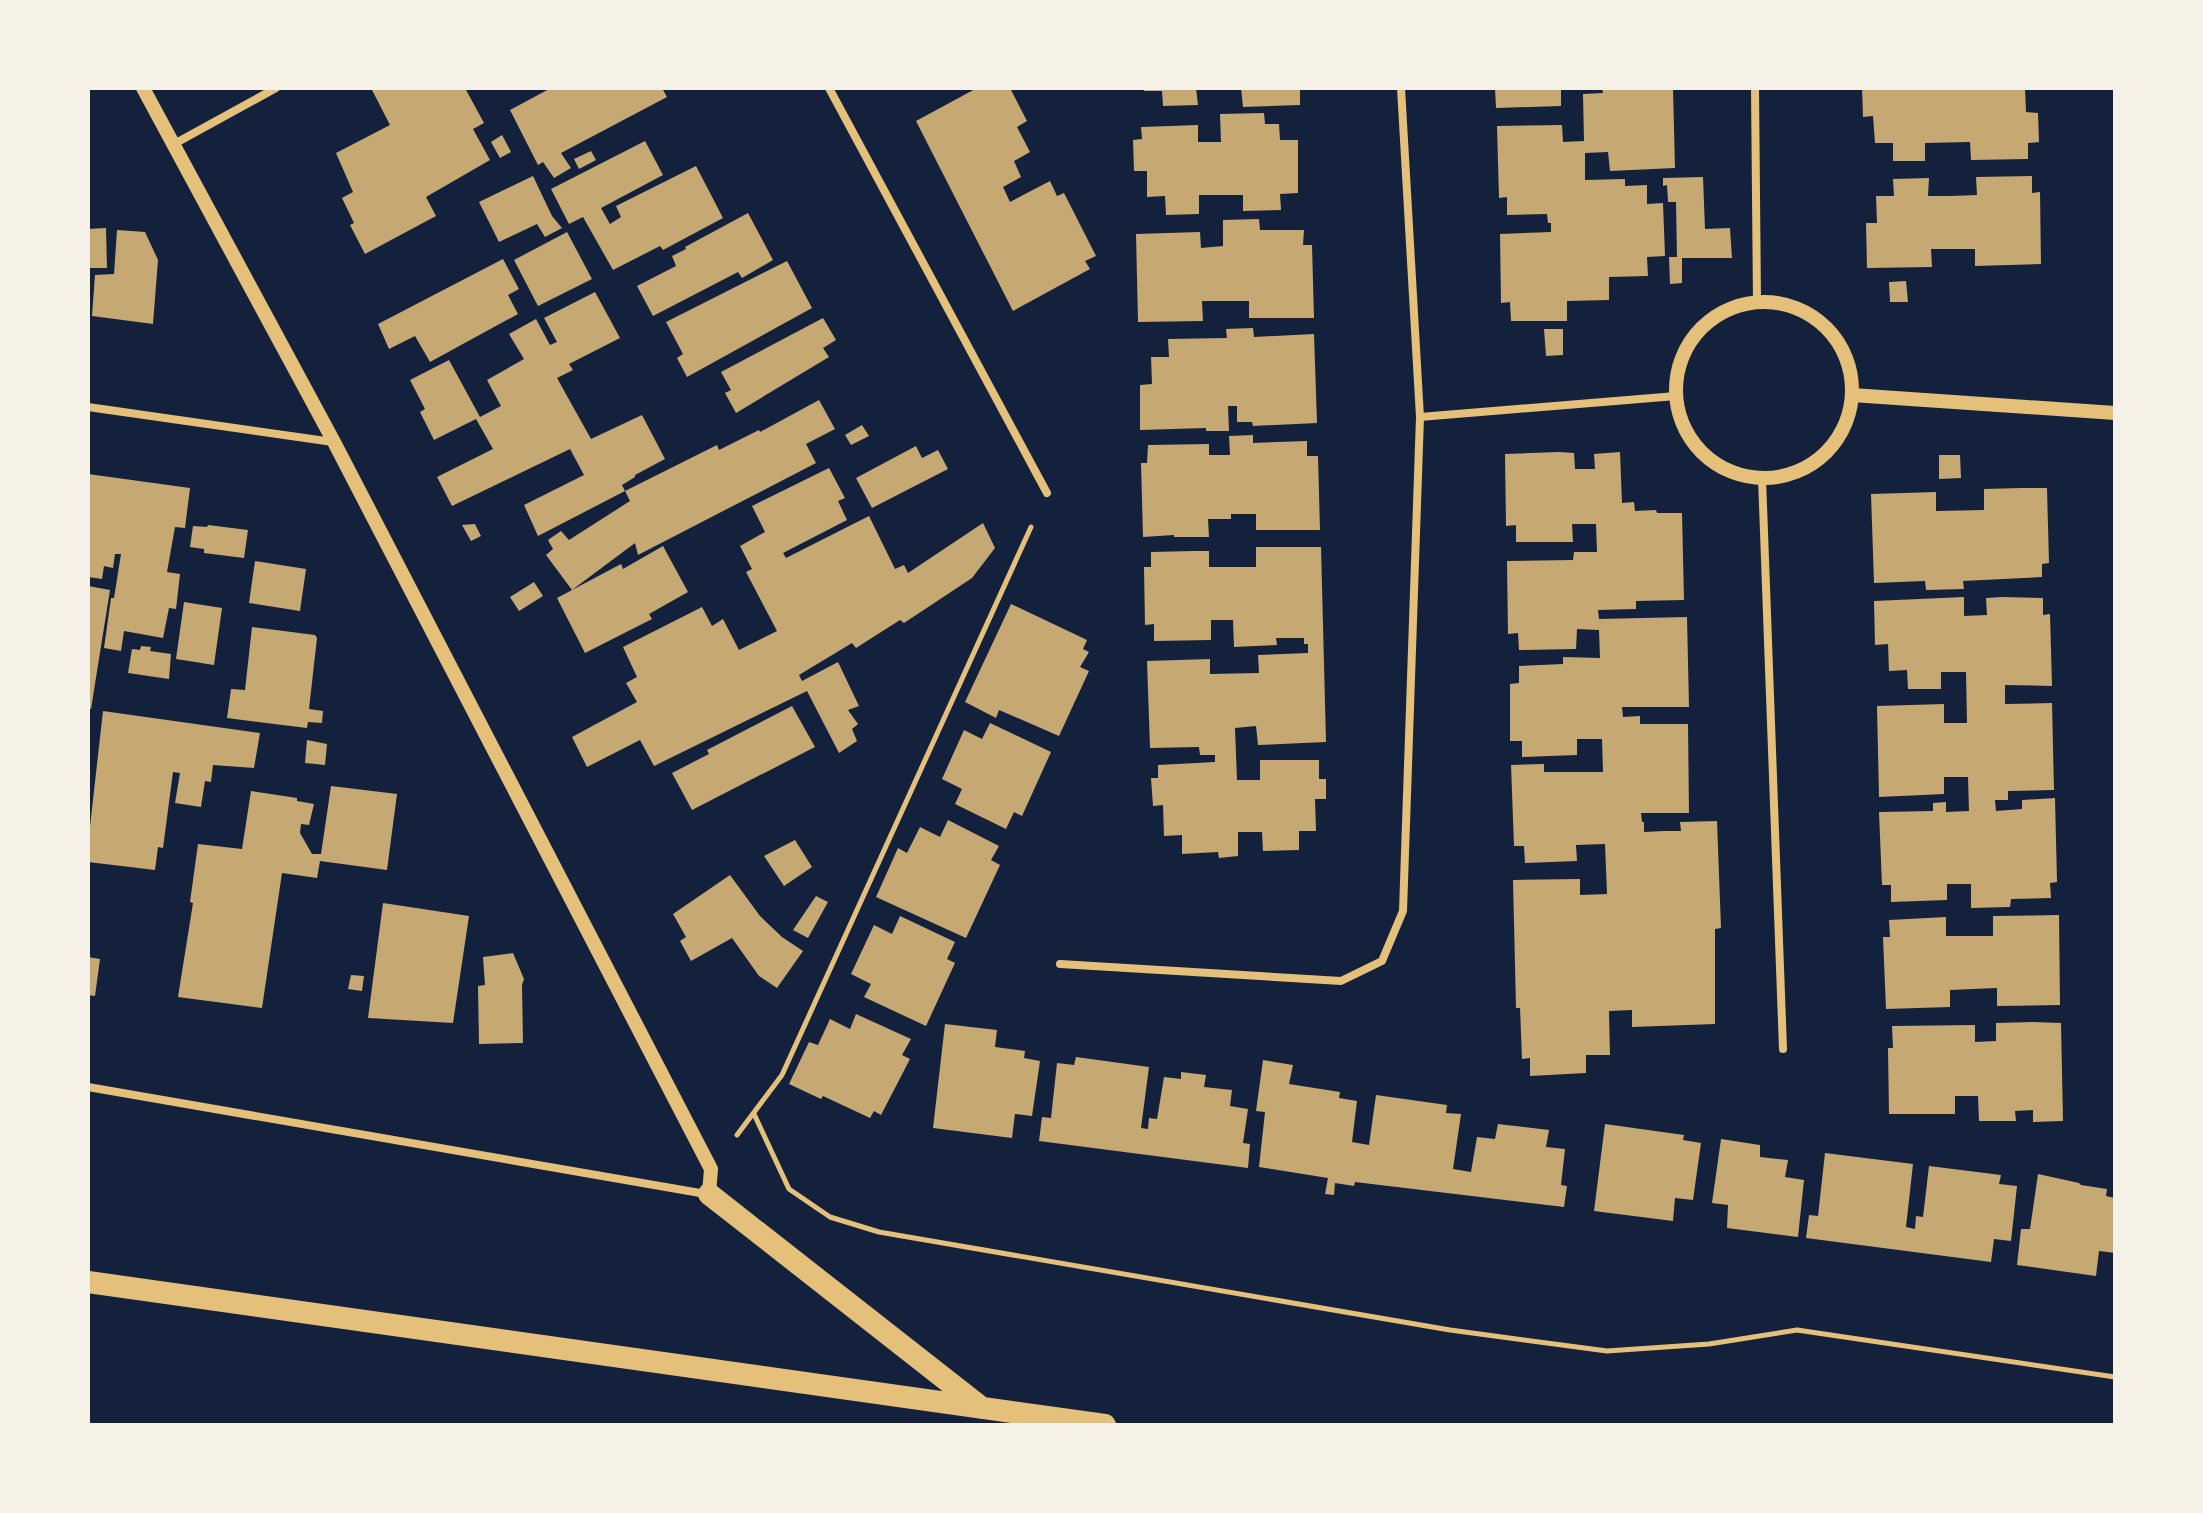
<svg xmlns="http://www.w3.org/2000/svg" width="2203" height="1513" font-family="Ubuntu,sans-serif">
<rect width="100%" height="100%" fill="#14213d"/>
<path fill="#c6a872" d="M371,88H465L484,123L473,129L490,160L426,197L436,216L365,254L350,225L354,223L342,198L353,192L336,153L390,125Z
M551,88H662L667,97L561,153L571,168L554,178L543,162L538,165L510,110Z
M977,88H1010L1027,121L1017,127L1030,152L1014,161L1021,177L1003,187L1010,202L1050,181L1057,196L1064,193L1096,256L1085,261L1090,269L1013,311L916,121Z
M1144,88H1196L1198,105L1163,106L1162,91H1144Z
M1241,88H1300V105L1243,107Z
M1495,88H1561V106L1496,108Z
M1602,88H1673L1675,168L1610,171L1608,152L1585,153V180L1625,179V186L1647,185V204L1663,203L1665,256L1647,257L1648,276L1609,277V300L1567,301V321H1511L1510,302L1501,303L1500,234L1551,232V223H1548L1547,214L1507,215V197L1499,198L1497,126L1562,125L1563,142L1584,141L1583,94L1603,93Z
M1862,88H2025L2026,112L2038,113L2039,142L2028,143V159L1971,160L1970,142L1925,143V161H1893V143H1875L1873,116L1863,117Z
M1264,113L1265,124H1279L1280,140H1298V193L1280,194L1281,210L1243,211V195H1199V214L1166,215L1165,196L1147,197V171H1134L1133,140L1142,139L1141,127L1198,125V142H1221L1220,114Z
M502,135L511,152L500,158L491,142Z
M645,141L663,175L601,208L610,224L621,217L616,206L696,166L723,218L663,250L660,246L613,270L583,217L569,224L551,189Z
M591,151L596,160L579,169L574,159Z
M533,176L552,216L562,228L545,237L537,224L499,242L479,202Z
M2032,176V193L2040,192L2041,264L1975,266V249H1931L1932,267L1867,268L1866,223H1877L1876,196H1894L1893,179L1929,178L1928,196H1951L1977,195L1976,177Z
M1703,177L1705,229L1730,228L1732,258H1682V283L1670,284L1669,257H1677L1676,202H1668L1667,185L1663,186V178Z
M748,213L773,260L742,278L738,272L653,316L637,286L676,266L672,256L686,249L685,247Z
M1259,219L1260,230H1304L1303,245H1312L1314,318H1249V301H1202L1203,321L1138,322L1136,234L1200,232L1201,248L1223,246V220Z
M106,228L107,268H88V229Z
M117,230L145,232L158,260L153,324L92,316L95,275L114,274Z
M567,232L592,279L538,306L514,260Z
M503,259L519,289L508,295L518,314L430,362L415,336L389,349L378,324Z
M787,261L812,308L687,377L677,358L683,354L666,322Z
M1906,281L1908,302H1890L1889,282Z
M595,292L620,338L569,364L573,370L557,378L591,439L642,415L665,459L635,475V477L622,485L625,491L538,536L524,505L584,475L570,449L452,506L437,477L493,449L476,419L434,440L420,412L425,409L410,380L449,360L480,417L501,406L487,380L524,359L509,334L536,319L550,345L557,342L544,318Z
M823,318L836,340L823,348L829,357L736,413L725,393L731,390L721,372Z
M1253,328L1254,337L1314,334L1317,423L1253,426L1252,422H1237V406H1228L1229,431H1206V428L1140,430V385L1152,384L1151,357H1169L1168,339L1227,338L1226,329Z
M1544,329H1563V355L1546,356Z
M819,400L835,429L806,444L816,463L638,555L635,543L572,590L546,555L553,549L548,540L561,531L569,540L630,501L625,491L717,445L719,450L759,430L760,432Z
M862,425L869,436L851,445L845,435Z
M1253,435V443L1307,441V456H1318L1320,530H1256V514H1231V519H1208L1209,537H1174V535L1143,537L1141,463H1147L1148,445L1209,444V455H1230L1229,436Z
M916,446L922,458L938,450L948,469L872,508L856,478Z
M1559,452L1574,453L1575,469H1595L1594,454L1620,452L1622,503L1634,502L1635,511L1656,510L1657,513H1682L1684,600L1636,601V609L1598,610L1599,619L1687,617L1689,707H1622L1623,717L1640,716V724H1688L1689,813H1641L1642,822H1644V832L1664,831H1681L1680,822L1717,821L1721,928L1715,929V1024L1632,1027V1010L1609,1011L1610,1055H1586V1073L1530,1076V1058L1522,1059L1520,1008H1516L1513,880L1580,879V895L1607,894L1605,844L1576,845L1577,861L1525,863L1524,846H1514L1511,765L1544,764V772H1603L1602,739H1577V755L1522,757V741H1510V684L1519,683V666L1563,664V657L1600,658L1599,630L1577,629L1576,649L1519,650L1518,633L1508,634L1507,561L1573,560L1574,552H1597L1596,524H1572L1573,542H1516V525L1506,526L1505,454Z
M1939,455H1960L1961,478L1939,479Z
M829,468L845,498L838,501L847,520L783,553L786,558L869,516L895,569L904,565L908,573L983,523L995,548L972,578L904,623L900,620L856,648L852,643L799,675L802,681L838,662L859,706L848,710L858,724L852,729L857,741L839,753L807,691L654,766L640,740L587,767L572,737L637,702L626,683L637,677L623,647L702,607L712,626L723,619L739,650L777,631L746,572L752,569L740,546L765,532L752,506Z
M88,474L190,488L185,528L175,527L167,572L180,574L176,609L169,608L163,638L124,631L121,651L104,648L111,598H114L121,554H115L113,568L104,566L102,579L88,577Z
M2021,488H2047L2049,563L2042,564V577L1963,581L1964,589L1926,590L1925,581L1874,583L1871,494L1936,492V511L1984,510V489Z
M475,524L481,536L471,541L462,525Z
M208,525L248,530L244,558L204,553V549L190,547L193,526L207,527Z
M663,546L688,592L649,614L652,619L585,653L557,598L621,564L623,569Z
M1256,547H1321L1326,742L1258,745L1256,726L1235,728L1237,780H1260V760H1319V779H1326V799H1315L1316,831H1299V850L1263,851L1262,832H1238V856L1219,858L1218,852L1182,854V835L1164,836L1163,805L1153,806L1151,778H1158V765L1215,762V755H1200L1199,747L1150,748L1147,661L1210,659V674L1259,673L1258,655L1308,653V644H1304V638H1276L1277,645L1234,647L1233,620H1211V640L1154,641V624L1145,625L1144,567H1151V552L1194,551H1209V567H1256Z
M255,561L306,569L300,611L249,603Z
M534,582L543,596L519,611L510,597Z
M88,586L110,590L91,709L88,708Z
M1964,597V616L1987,615L1986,598L2002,597L2043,598V615L2050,614L2052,686L2005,685V704L2052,703L2054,790L2008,791V800H1995L1996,811L2022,809V800L2055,798L2057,882L2050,883L2051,898L2011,899L2010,907L1971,908V884H1947V900L1891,902V885H1882L1879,812L1933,811V803L1946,802V812L1969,811L1968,777H1944V794L1879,797L1877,706L1944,704V723H1967L1966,672H1941V689H1908L1907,670L1889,671L1888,644L1875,645L1874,601Z
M184,602L222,608L214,665L176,659Z
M1011,604L1087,640L1083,649L1089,652L1080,667L1089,671L1059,736L999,710L996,718L965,702Z
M252,627L315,635L317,638L309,709L323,711L322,723L308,722L307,728L227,718L231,689L245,690Z
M141,646L151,647L150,651L171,654L169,679L128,673L132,649L140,650Z
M792,706L815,747L692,810L672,773L709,754L707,750Z
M103,711L260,733L254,768L213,765L211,782L205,781L201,807L175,803L180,773L173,772L163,848L158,847L155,870L88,862V844Z
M990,723L1051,752L1022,816L1014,812L1006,829L955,804L962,789L942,779L964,730L982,739Z
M307,740L327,744L325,765L305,763Z
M331,786L397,794L387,870L320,861L317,878L282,873L262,1008L178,997L193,903L190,902L198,844L242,849L251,791L297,798V801L314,804L309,825L301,824L300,833L312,854H321Z
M948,820L999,846L991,860L1000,865L966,938L876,897L898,848L907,853L920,827L940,837Z
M795,840L812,867L784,886L764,856Z
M730,875L760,916L782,937L803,951L777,988L759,976L732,938L691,961L680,941L686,937L673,914Z
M816,896L828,902L808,938L793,930Z
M383,903L469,916L453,1023L368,1018Z
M2059,915L2060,1005L1997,1006V988L1950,990V1007L1886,1009L1883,937H1890L1889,920L1946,917V936H1993V916Z
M900,916L955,942L947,959L955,963L926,1026L864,997L871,984L851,974L874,925L892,934Z
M513,953L524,979L522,985L523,1043L479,1044L478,986L485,985L483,957Z
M88,957L100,959L95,996L88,995Z
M351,975L364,976L362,991L348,989Z
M856,1014L911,1039L902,1055L910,1059L881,1115L874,1111L870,1118L823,1096L821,1099L789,1084L809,1042L818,1045L830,1019L850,1029Z
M2033,1022L2061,1023L2063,1121L2033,1122V1110L2015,1111L2016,1121H1979L1978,1096H1955V1114H1889L1888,1048H1893L1892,1026L1975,1025V1042L1996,1041V1023Z
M945,1024L997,1030L995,1047L1025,1051L1024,1058L1040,1061L1032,1116L1015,1114L1012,1138L933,1128Z
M1076,1057L1149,1067L1141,1128L1148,1129L1149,1118L1157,1119L1164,1077L1181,1079V1072L1206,1075L1204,1087L1232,1090L1230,1106L1248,1109L1243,1143L1250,1144L1248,1168L1039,1141L1042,1117L1051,1118L1057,1063L1074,1065Z
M1263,1060L1293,1065L1289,1084L1340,1092L1339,1098L1357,1101L1352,1142L1369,1145L1376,1095L1447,1105L1446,1113L1461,1114L1453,1169L1471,1172L1477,1137L1495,1139L1498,1124L1549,1130L1546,1147L1565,1149L1561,1185L1567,1186L1564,1207L1355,1182L1354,1186L1335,1183L1334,1195L1325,1194L1328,1178L1259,1167L1265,1112L1256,1111Z
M1605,1124L1684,1135L1683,1140L1701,1143L1693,1200L1675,1198L1673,1221L1594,1211Z
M1721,1139L1760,1145V1157L1788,1160L1785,1177L1804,1180L1798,1237L1727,1228L1728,1205L1712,1203Z
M1825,1153L1913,1164L1906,1227L1915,1229L1916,1216L1923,1217L1929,1166L2001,1175L1999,1184L2017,1186L2011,1241L1994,1239L1991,1262L1806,1238L1809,1215L1818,1216Z
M2038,1174L2079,1183L2081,1185L2107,1189L2106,1196L2115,1198V1253L2099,1251L2096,1276L2017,1265L2021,1229H2030Z"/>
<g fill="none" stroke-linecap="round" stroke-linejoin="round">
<path stroke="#e5c07b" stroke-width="5" d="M754,1114L789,1189L830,1217L879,1232L1450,1330L1607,1351L1709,1344L1797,1330L2115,1377
M737,1135L782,1075L1031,527"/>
<path stroke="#e5c07b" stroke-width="8" d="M829,88L1047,493
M1755,88L1757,301
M174,144L276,88
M88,407L333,442
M1420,417L1676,396
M1762,478L1783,1049
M1060,964L1341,981L1382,961L1403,911L1420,417L1401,88
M88,1087L706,1194"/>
<path stroke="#e5c07b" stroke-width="14" d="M143,88L334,442L711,1169L709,1194
M1676 390a88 88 0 1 1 176 0a88 88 0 1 1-176 0Z
M1852,395L2115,413"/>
<path stroke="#e5c07b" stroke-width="22" d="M709,1194L982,1408
M88,1282L1105,1425"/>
</g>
<rect width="2203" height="1513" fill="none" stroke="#f6f1e7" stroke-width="180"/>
</svg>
